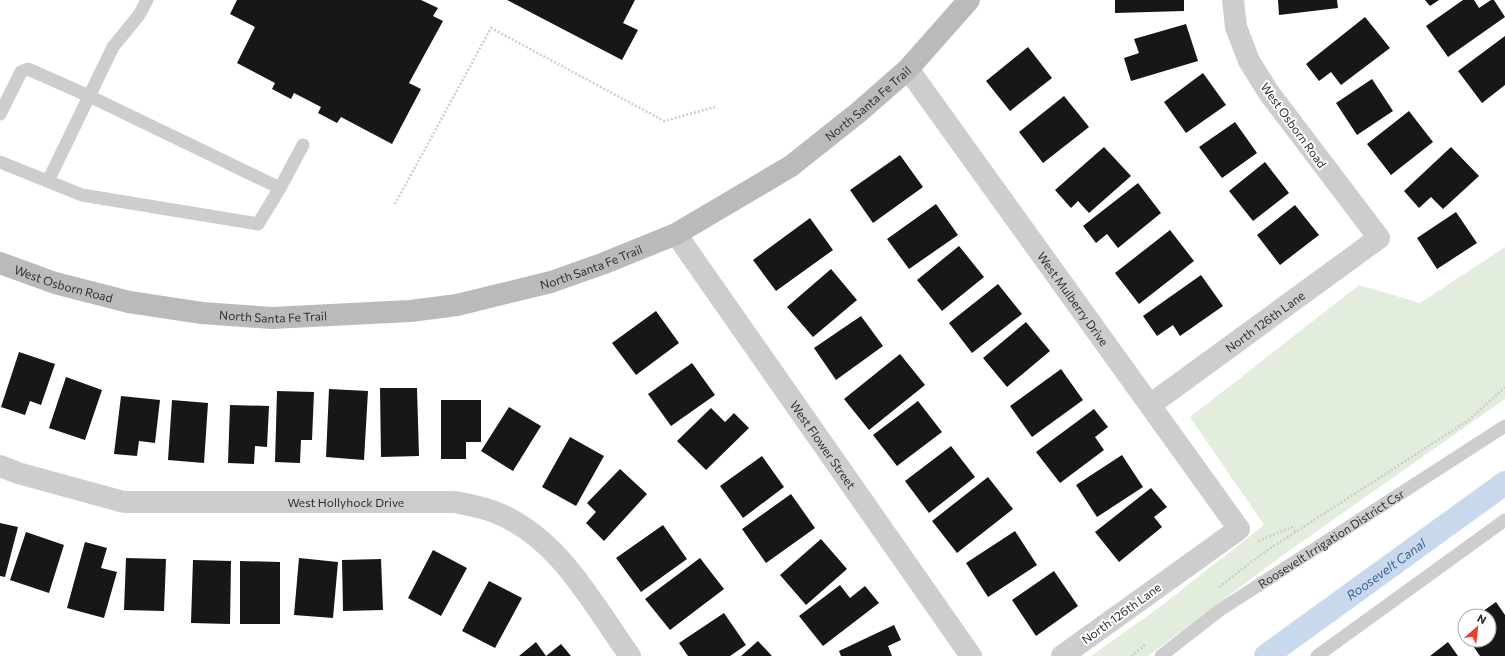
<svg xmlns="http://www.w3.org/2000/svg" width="1505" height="656" font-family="Commissioner,sans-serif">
<rect width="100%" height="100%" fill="#fff"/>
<path fill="#e3eddd" d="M1505,247V399L1283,555L1148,656H1091L1161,606L1264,525L1190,417L1359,285L1420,303Z"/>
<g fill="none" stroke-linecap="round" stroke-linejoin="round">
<path stroke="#c9d9ed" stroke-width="24" id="s1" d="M1266,656L1505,483"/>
</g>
<path fill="#171717" d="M237,0H421L438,8L433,16L443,21L409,83L421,89L392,144L341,117L337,123L318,113L321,107L294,93L291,99L272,89L275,83L237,63L255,27L230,14Z
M507,0H635L623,23L638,30L622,60Z
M1115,0H1184V11L1115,13Z
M1278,0H1337L1338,8L1279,15Z
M1425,0H1439L1430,6Z
M1463,0H1474L1479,8L1491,0H1494L1505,17L1448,57L1426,26Z
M1365,17L1390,48L1341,85L1331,72L1319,81L1306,64Z
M1186,24L1198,61L1131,81L1124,58L1139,53L1134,39Z
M1505,36V85L1482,103L1458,71Z
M1028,47L1052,78L1010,111L986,81Z
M1203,73L1226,105L1186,133L1164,102Z
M1372,79L1393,111L1357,135L1336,103Z
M1064,96L1089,127L1043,163L1019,132Z
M1409,111L1433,142L1391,175L1367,144Z
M1235,122L1257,153L1222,178L1199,147Z
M1104,147L1131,176L1089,213L1078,201L1071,208L1055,190Z
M1451,147L1479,176L1443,209L1431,197L1419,208L1404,191Z
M900,155L923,187L873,223L850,190Z
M1265,162L1289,193L1253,221L1229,191Z
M1138,183L1161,213L1118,248L1107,234L1096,243L1083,226Z
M936,204L958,235L909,269L887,239Z
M1295,205L1319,235L1280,265L1257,235Z
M1456,212L1477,243L1437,269L1417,238Z
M810,218L833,250L776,291L753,260Z
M1170,230L1194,261L1139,304L1115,273Z
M959,246L984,277L942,311L917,280Z
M831,269L857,300L813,337L787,307Z
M1201,275L1223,306L1180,336L1173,325L1157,336L1143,316Z
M998,284L1022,314L972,353L949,323Z
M656,311L679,343L636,375L612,343Z
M861,316L883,346L836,380L814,348Z
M1026,322L1050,351L1007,387L983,358Z
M19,352L55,364L41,405L30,401L25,415L1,407Z
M900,354L925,385L869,430L844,399Z
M692,363L715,395L671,426L648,394Z
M1061,369L1083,400L1032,437L1010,406Z
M66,377L102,390L85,440L49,428Z
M380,388H417L419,456L381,457Z
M329,389L368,391L364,460L326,457Z
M277,391L314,392L312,440H301L300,463L275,462Z
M121,396L160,400L155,443L139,441L137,456L114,454Z
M172,400L208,403L204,463L168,460Z
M441,400H481V442H466V459H441Z
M918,401L942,432L897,466L873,435Z
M230,405L269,406L267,447L255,446L254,464L228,463Z
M509,407L541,426L513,471L481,451Z
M711,408L725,422L734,413L749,428L706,470L677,441Z
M1094,409L1108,427L1095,437L1104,450L1060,483L1036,452Z
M570,437L604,456L576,506L542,487Z
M951,446L975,477L929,513L905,481Z
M1122,455L1143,487L1097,517L1076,485Z
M762,456L784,487L743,518L720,486Z
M620,469L647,494L604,541L586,523L596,512L587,503Z
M988,477L1013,509L957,553L932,521Z
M1151,488L1167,507L1154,517L1162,527L1119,562L1095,532Z
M791,494L815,528L766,563L742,529Z
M0,523L18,527L5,577L0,576Z
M663,525L687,559L641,592L616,558Z
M1015,531L1037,565L988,597L966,563Z
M26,532L64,545L49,593L10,580Z
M821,539L847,569L806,605L780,575Z
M85,542L107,548L101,568L117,572L104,618L67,608Z
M433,550L467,568L441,616L408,598Z
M126,558L166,559L164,611L124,610Z
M299,558L338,562L333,618L294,615Z
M700,558L724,589L670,630L645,599Z
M381,559L383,610L343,611L342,560Z
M193,560L231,561L230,624L191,623Z
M240,561L280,562V624H240Z
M1054,571L1078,606L1036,636L1012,600Z
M489,581L522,598L495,648L462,631Z
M840,585L850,598L865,586L879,603L823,646L799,616Z
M1496,602L1505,615V656H1480L1469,640H1489V616H1476Z
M724,613L746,645L730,656H688L679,643Z
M894,625L901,640L888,646L892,656H841L839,651Z
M758,641L772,656H741Z
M536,642L546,656L561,644L571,656H519Z
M1448,642L1458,656H1430Z"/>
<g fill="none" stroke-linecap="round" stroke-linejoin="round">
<path stroke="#cdcdcd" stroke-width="2.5" stroke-dasharray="2 2" stroke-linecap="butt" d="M395,204L491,28L664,121L715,107
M1258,541L1292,527L1296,532
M1219,587L1263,553L1469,420L1505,387
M1131,656L1146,644"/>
<g stroke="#cdcdcd" stroke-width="13">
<path d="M0,114L21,72L28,69L89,96L280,188"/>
<path d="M0,162L82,195L258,224L280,188L303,145"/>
<path d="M48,181L113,47L139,15L147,0"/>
<path id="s2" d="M1161,656L1220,610L1505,426"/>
<path d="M1317,656L1505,520"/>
</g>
<g stroke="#cdcdcd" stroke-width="22">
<path id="s3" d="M908,69L1239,529L1062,656"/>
<path id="s4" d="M676,234L971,656"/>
<path id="s5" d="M1150,405L1379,238L1269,93L1249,61L1236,27L1233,0"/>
<path id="s6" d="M0,466L18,473L124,502H455C469,505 484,507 497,513C559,538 592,603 630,656"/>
</g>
<path stroke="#bababa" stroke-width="22" id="s7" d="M0,263L55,283L129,302L202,313L272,318L410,311L457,305L551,282L602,264L676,234L791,166L859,112L908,69L969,0"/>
</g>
<g text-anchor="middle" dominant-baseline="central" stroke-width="4" stroke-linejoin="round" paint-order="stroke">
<g font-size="12" fill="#303030" stroke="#fff">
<text stroke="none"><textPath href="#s7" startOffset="928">North Santa Fe Trail</textPath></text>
<text transform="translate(1294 125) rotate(54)">West Osborn Road</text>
<text stroke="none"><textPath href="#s7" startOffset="604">North Santa Fe Trail</textPath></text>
<text stroke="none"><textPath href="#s7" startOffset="67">West Osborn Road</textPath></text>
<text stroke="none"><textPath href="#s3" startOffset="283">West Mulberry Drive</textPath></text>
<text stroke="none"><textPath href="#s7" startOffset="280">North Santa Fe Trail</textPath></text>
<text stroke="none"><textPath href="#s5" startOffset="142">North 126th Lane</textPath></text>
<text stroke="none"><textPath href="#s4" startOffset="257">West Flower Street</textPath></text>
<text stroke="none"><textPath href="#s6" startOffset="351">West Hollyhock Drive</textPath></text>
<text stroke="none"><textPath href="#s2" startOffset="207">Roosevelt Irrigation District Csr</textPath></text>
<text transform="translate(1121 613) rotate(-36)">North 126th Lane</text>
</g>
<g font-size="13" font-style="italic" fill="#3b6395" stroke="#fff">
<text stroke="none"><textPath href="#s1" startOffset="148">Roosevelt Canal</textPath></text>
</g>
</g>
<g transform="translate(1477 628) rotate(28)"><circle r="19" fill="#ffffff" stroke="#acacac"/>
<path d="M0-3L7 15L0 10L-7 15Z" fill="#ea3f2e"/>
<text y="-6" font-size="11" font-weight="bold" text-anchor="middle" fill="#303030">N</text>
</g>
</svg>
